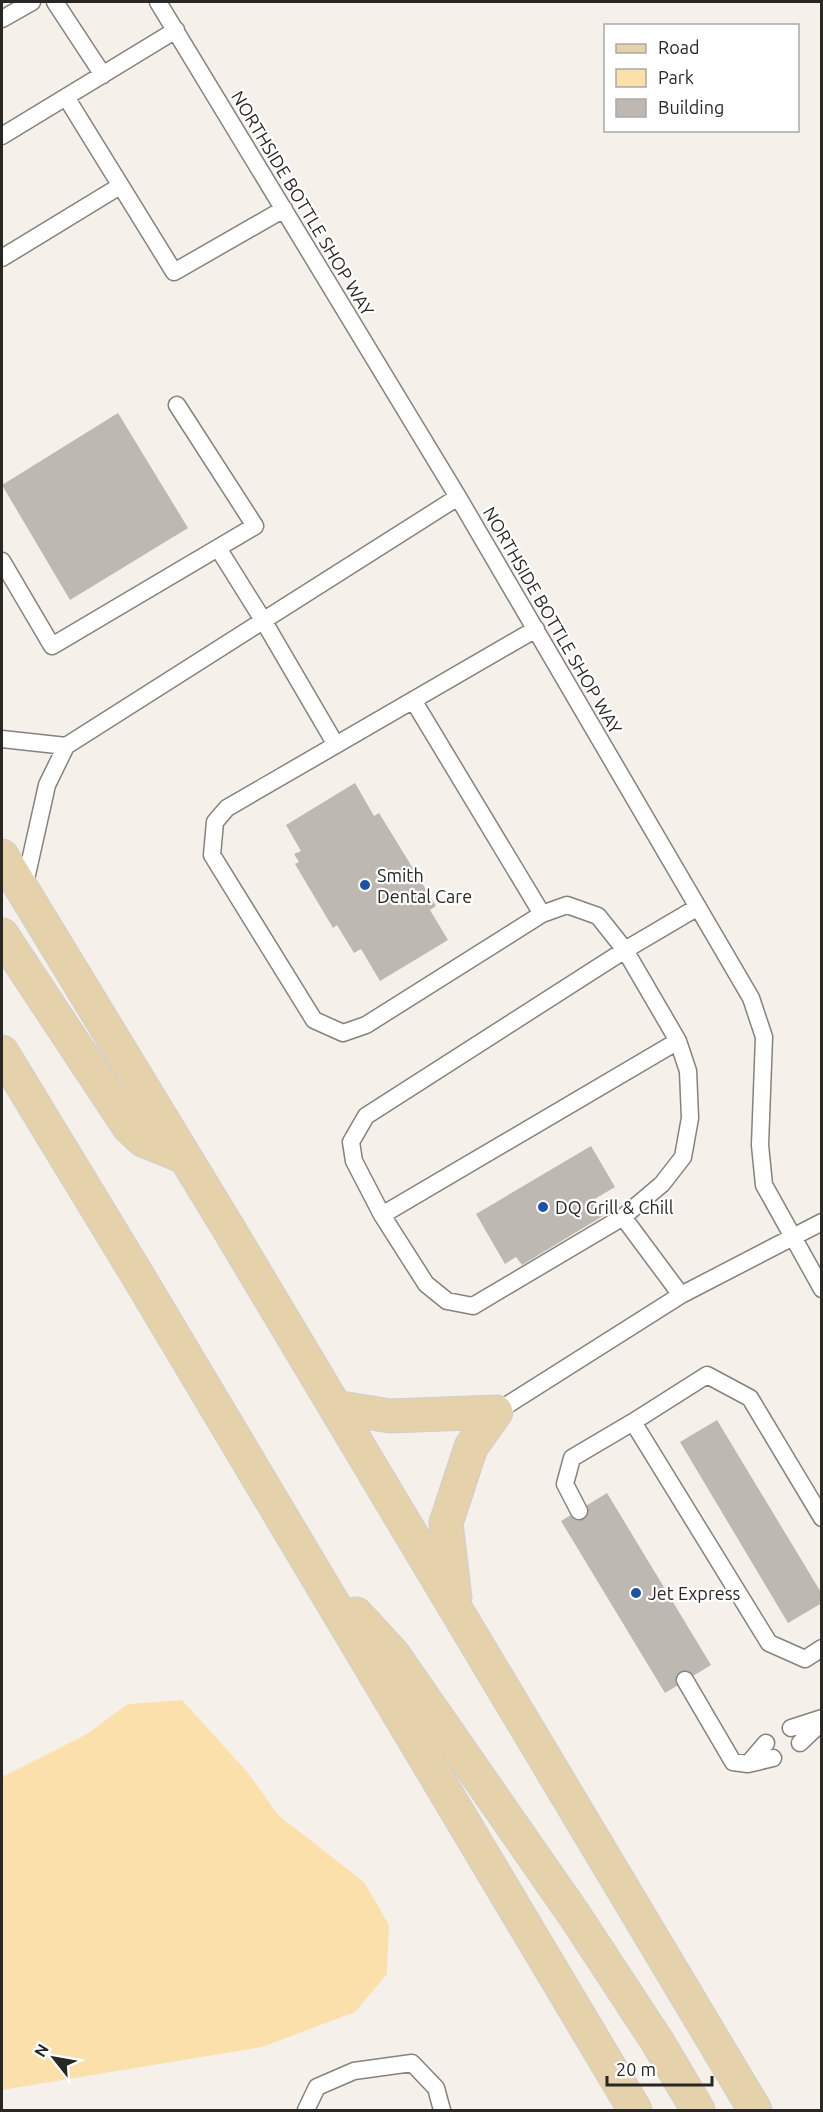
<svg xmlns="http://www.w3.org/2000/svg" width="823" height="2112" font-family="Ubuntu,sans-serif">
<rect width="100%" height="100%" fill="#f5f1ea"/>
<path fill="#fbe0ac" d="M182,1700L249,1774L278,1815L364,1882L389,1925L387,1974L355,2012L262,2047L2,2090V1777L87,1734L128,1704Z"/>
<path fill="#bdb9b2" d="M118,413L188,528L70,600L2,485Z
M355,783L374,816L379,813L436,906L430,910L448,940L380,981L361,949L354,953L337,925L333,928L295,864L299,862L294,854L301,851L286,825Z
M591,1146L615,1187L593,1200L603,1216L522,1265L516,1257L505,1264L476,1214Z
M717,1420L822,1594V1603L788,1623L680,1442Z
M607,1493L711,1665L665,1693L561,1521Z"/>
<g fill="none" stroke-linecap="round" stroke-linejoin="round">
<defs>
<path id="lane" d="M55,2L103,75
M158,2L458,497L751,998L764,1037L760,1145L764,1185L822,1289
M2,19L32,2
M66,97L174,272L284,209
M2,136L176,30
M2,258L120,186
M218,548L263,620L336,745
M2,561L52,646L255,526L177,405
M413,700L542,914L366,1025L343,1033L314,1020L212,855L215,822L227,808L536,629
M2,739L66,746L47,785L24,888
M66,746L458,497
M542,914L567,905L598,916L625,950L698,907
M625,950L678,1041L688,1071L690,1118L683,1157L662,1184L623,1217L473,1306L447,1301L426,1284L382,1215L354,1161L351,1142L366,1116Z
M382,1215L678,1041
M623,1217L681,1295
M496,1412L681,1295L822,1222
M579,1511L565,1484L572,1458L633,1422
M822,1518L750,1398L707,1375L633,1422L769,1643L805,1659L822,1648
M685,1680L733,1762L748,1764L773,1758
M791,1728L822,1718
M800,1743L822,1722
M748,1764L766,1743
M306,2110L317,2087L354,2071L412,2063L436,2088L442,2110"/>
<path id="primary" d="M2,856L230,1231L755,2110
M2,935L129,1127L143,1140L182,1156
M2,1052L135,1271L635,2110
M335,1407L390,1416L496,1412
M455,1598L446,1523L471,1447L496,1412
M356,1614L393,1654L575,1916L657,2041L698,2110"/>
</defs>
<use href="#lane" stroke="#86827c" stroke-width="19"/>
<use href="#primary" stroke="#d0cfcf" stroke-width="35"/>
<use href="#lane" stroke="#fff" stroke-width="16"/>
<use href="#primary" stroke="#e5d1aa" stroke-width="33"/>
</g>
<g fill="#1c53a5" stroke="#fff" stroke-width="2">
<circle cx="365" cy="885" r="6"/>
<circle cx="543" cy="1207" r="6"/>
<circle cx="636" cy="1593" r="6"/>
</g>
<g text-anchor="middle" dominant-baseline="central" stroke-width="4.5" stroke-linejoin="round" paint-order="stroke">
<g font-size="18" fill="#282724" stroke="#fff">
<text transform="translate(303 203) rotate(59)">NORTHSIDE BOTTLE SHOP WAY</text>
<text transform="translate(553 620) rotate(60)">NORTHSIDE BOTTLE SHOP WAY</text>
</g>
<g font-size="18" fill="#282724" stroke="#fff" text-anchor="start">
<text x="377" y="875">Smith<tspan x="377" dy="21">Dental Care</tspan></text>
<text x="555" y="1207">DQ Grill &amp; Chill</text>
<text x="648" y="1593">Jet Express</text>
</g>
</g>
<rect width="823" height="2112" fill="none" stroke="#282724" stroke-width="6"/>
<rect x="604" y="24" width="195" height="108" fill="#ffffff" stroke="#a9a9a7" stroke-width="1.5"/>
<rect x="616" y="44" width="30" height="9" fill="#e5d1aa" stroke="#a9a9a7" stroke-width="1.5"/>
<text x="658" y="54" font-size="18" fill="#282724">Road</text>
<rect x="616" y="69" width="30" height="18" fill="#fbe0ac" stroke="#a9a9a7" stroke-width="1.5"/>
<text x="658" y="84" font-size="18" fill="#282724">Park</text>
<rect x="616" y="99" width="30" height="18" fill="#bdb9b2" stroke="#a9a9a7" stroke-width="1.5"/>
<text x="658" y="114" font-size="18" fill="#282724">Building</text>
<g transform="translate(54 2058) rotate(301)" stroke="#ffffff" stroke-width="4.5" paint-order="stroke">
<path d="M0-4.5L10 22L0 15L-10 22Z" fill="#282724"/>
<text y="-9" font-size="16" font-weight="bold" text-anchor="middle" fill="#282724">N</text>
</g>
<path d="M607 2076v9h105v-9" fill="none" stroke="#282724" stroke-width="3"/>
<text x="616" y="2076" font-size="18" fill="#282724" stroke="#ffffff" stroke-width="4.5" paint-order="stroke">20 m</text>
</svg>
